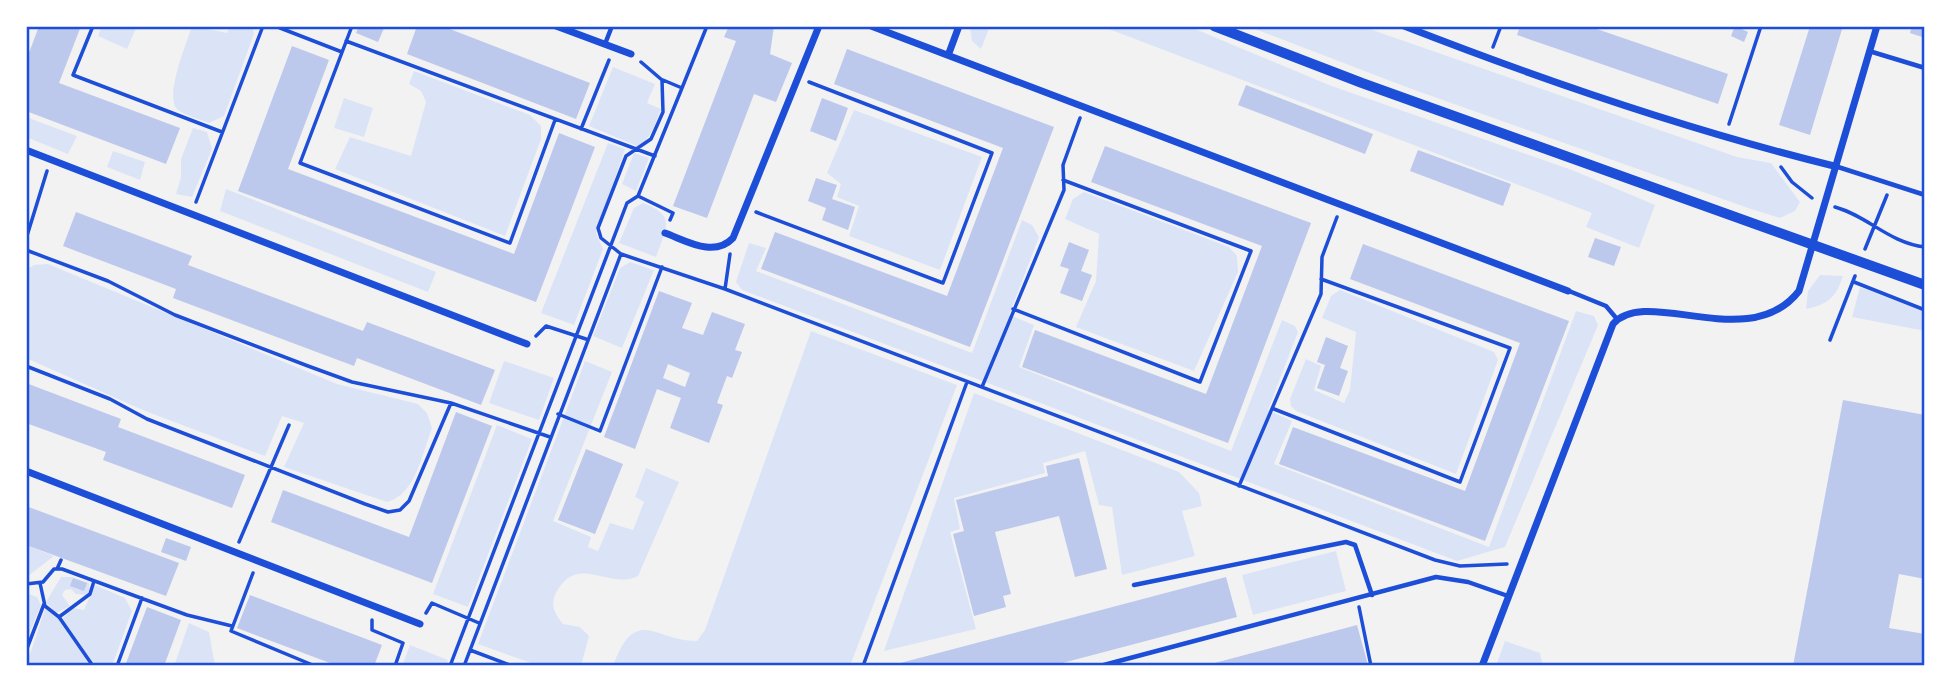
<svg xmlns="http://www.w3.org/2000/svg" width="1951" height="692" font-family="Mulish,sans-serif">
<rect width="100%" height="100%" fill="#f2f2f2"/>
<path fill="#dbe4f7" d="M102,26H137L127,49L98,36Z
M192,26L227,33L230,26H252L254,34L224,116L209,123C200,119 186,116 178,110C163,99 187,42 192,26Z
M970,26H990L981,49L972,41Z
M1101,26H1188L1329,85L1572,170L1655,205L1639,248L1586,227L1592,213Z
M1247,26H1361L1737,157L1771,163L1800,202L1795,211L1780,218L1751,209L1409,88Z
M613,67L655,84L647,103L661,109C655,123 652,139 637,146L589,126Z
M414,71L530,115L541,126V139L505,236L335,169L350,137L411,156L426,102L421,91L409,84Z
M344,98L373,108L364,137L334,128Z
M854,110L982,157L940,270L849,236L859,206L837,197L841,184L827,173Z
M26,117L77,136L68,154L26,137Z
M193,128L207,132L212,149L192,197L176,194L181,177V159Z
M608,143L625,149L596,233L603,249L574,325L541,313Z
M113,151L145,162L140,180L107,167Z
M634,153L649,158L636,191L622,184Z
M226,189L436,272L428,292L220,211Z
M1084,192L1229,247L1237,256L1238,272L1194,371L1076,327L1096,281L1099,234L1065,219L1073,199Z
M643,203C677,215 666,229 656,257L619,243L634,208Z
M1022,220L1032,225L1039,237L1009,315L1034,325L1019,367L1231,451L1282,320L1295,326L1298,332L1268,410L1292,421L1274,464L1489,547L1576,311L1594,316L1598,325L1505,547L1457,561L742,290L736,282L749,243L766,248L756,271L972,353Z
M630,262L654,270L622,348L593,336L620,268Z
M48,264L337,384L418,404L427,413L432,428C422,454 416,494 387,502L284,467L304,423L282,416L265,456L145,411L26,358V270L34,265Z
M1820,275L1843,276C1836,297 1829,304 1806,309L1808,291Z
M1860,287L1925,312V331L1852,317Z
M1340,290L1494,352L1498,360L1456,474L1296,411L1291,406L1290,399L1306,359L1321,366L1314,390L1344,403L1350,390L1356,332L1322,318L1331,296Z
M811,331L957,385L850,666H613C636,604 654,641 697,641L705,630Z
M504,361L554,378L539,420L489,403Z
M585,361L612,372L553,521L591,537L588,547L598,551L610,523L633,530L644,502L635,497L646,468L679,482L638,576C608,591 577,551 555,595C550,606 556,615 563,624L580,627L589,636L581,666H539L478,644Z
M974,393L1179,472L1199,493L1202,506L1182,511L1195,556L1122,575L1112,507L1099,505L1085,451L1043,463L1045,473L954,498L960,529L950,532L976,629L884,651Z
M497,425L532,439L468,607L433,594Z
M26,545L54,556L28,576H26Z
M1336,551L1346,591L1253,615L1242,575Z
M61,577H72L89,583L90,592L86,595L76,594L71,589L65,590L62,595L70,606L56,613L46,602Z
M95,585L125,598L132,611L112,666L93,664L62,619L73,608L84,610Z
M26,593L37,597L41,605L26,641Z
M45,609L58,618L91,666H26Z
M189,623L209,632L215,666H174Z
M1505,641L1540,653L1543,666H1496Z
M410,645L448,660L446,666H402Z"/>
<path fill="#bdc9ec" fill-rule="evenodd" d="M39,26H81L59,83L180,128L166,164L26,111V61Z
M359,26H385L378,42L356,33Z
M417,26H442L590,83L576,119L407,54Z
M729,26H774L770,54L792,63L776,102L754,94L707,218L673,206L736,41L724,37Z
M1520,26H1588L1728,74L1718,104L1517,35Z
M1735,26L1748,32L1744,42L1731,36Z
M1810,26H1843L1810,135L1779,125Z
M1912,26H1925V38L1910,33Z
M292,46L329,60L288,169L514,254L559,133L595,147L536,302L238,191Z
M847,49L1054,127L970,347L761,269L775,232L947,296L1003,148L834,84Z
M1246,85L1373,134L1365,154L1238,105Z
M822,98L848,108L836,141L810,131Z
M1105,146L1311,223L1228,443L1022,367L1035,330L1206,394L1262,246L1091,182Z
M1418,150L1511,184L1503,206L1410,171Z
M816,178L837,185L832,199L855,207L848,230L822,220L826,208L808,201Z
M76,212L192,256L188,265L363,331L367,322L495,370L481,405L357,358L354,366L173,298L176,289L63,246Z
M1595,238L1621,247L1614,266L1588,257Z
M1069,242L1089,250L1081,271L1092,275L1082,301L1060,293L1069,269L1060,266Z
M1363,244L1569,321L1485,541L1279,464L1293,427L1465,491L1520,343L1350,279Z
M659,291L692,303L682,328L703,335L712,312L745,324L735,350L742,352L732,378L727,376L717,403L723,405L709,443L670,428L681,398L657,389L635,449L604,437ZM668,364L690,373L685,387L663,378Z
M1326,337L1348,346L1340,368L1348,371L1339,396L1317,388L1325,365L1317,362Z
M26,383L121,419L118,427L245,475L232,508L103,460L106,452L26,423Z
M1843,400L1925,415V579L1899,574L1889,628L1925,634V666H1793Z
M456,412L492,426L432,583L271,522L283,490L409,537Z
M586,449L623,464L595,534L558,520Z
M1079,458L1107,569L1075,577L1059,516L995,532L1011,594L1003,596L1006,607L974,616L953,534L964,531L956,500L1048,476L1046,466Z
M26,506L179,563L166,596L26,545Z
M166,538L191,547L186,561L161,552Z
M1226,577L1237,617L1051,666H889Z
M73,578L87,583L84,591L70,586Z
M250,595L382,645L374,666H338L237,628Z
M147,607L181,620L164,666H125Z
M1357,625L1368,665L1207,666V665Z"/>
<g fill="none" stroke-linecap="round" stroke-linejoin="round">
<path stroke="#1d4ed8" stroke-width="3.5" d="M93,26L73,75L222,132
M275,26L342,52
M352,26L300,163L510,243L555,120
M346,41L655,156
M1493,47L1501,26
M682,88L707,26
M1729,124L1761,26
M581,129L609,60
M1781,167L1792,182L1812,198
M638,196L673,213L670,220
M196,202L263,26
M1835,207C1868,216 1889,243 1925,247
M756,212L943,283L992,153L809,82
M26,239L47,171
M1865,249L1887,195
M26,250L108,281L175,315L308,366L352,382L451,403L550,437
M621,254L725,289L1435,560L1460,566L1507,564
M1854,282L1925,310
M725,289L730,254
M1013,309L1200,382L1251,251L1063,180
M536,336L546,326L586,339
M1830,340L1855,276
M26,366L110,399L147,419L365,504L388,512L400,510L409,501L451,403
M982,387L1064,190L1063,165L1080,118
M1274,409L1460,482L1510,348L1321,279
M558,414L600,431L662,267
M1239,486L1321,294L1322,257L1337,217
M239,542L289,425
M57,569L61,560
M253,573L231,631L315,666
M40,583L45,606L59,617L93,666
M26,584L43,582L54,569H62L187,615L232,626
M1359,607L1371,666
M426,613L432,603L479,623
M59,617L90,594L94,581
M372,620V630L403,643L395,666
M470,650L512,666
M26,651L44,604
M117,666L142,598
M450,666L627,203L638,196L682,88L663,80
M464,666L621,254L601,238L598,228L626,156L651,139L663,112L662,80L641,62
M863,666L967,382"/>
<path stroke="#1d4ed8" stroke-width="4.5" d="M605,44L612,26
M1869,51L1925,68
M1835,166L1925,195
M1569,291L1606,306L1617,319
M1134,585L1346,542L1355,545L1372,595
M1100,666L1436,577L1468,582L1508,596"/>
<path stroke="#1d4ed8" stroke-width="7" d="M556,26L631,54
M871,26L1568,291
M1404,26C1545,81 1688,130 1834,166
M949,53L959,26
M26,150L527,344
M665,233C687,241 714,258 733,238L819,26
M26,471L420,624
M1482,666L1613,324C1647,285 1749,355 1799,291L1877,26"/>
<path stroke="#1d4ed8" stroke-width="10" d="M1214,26L1362,83L1925,285"/>
</g>
<rect width="1951" height="692" fill="none" stroke="#ffffff" stroke-width="56"/>
<rect x="28" y="28" width="1895" height="636" fill="none" stroke="#1d4ed8" stroke-width="2.5"/>
</svg>
